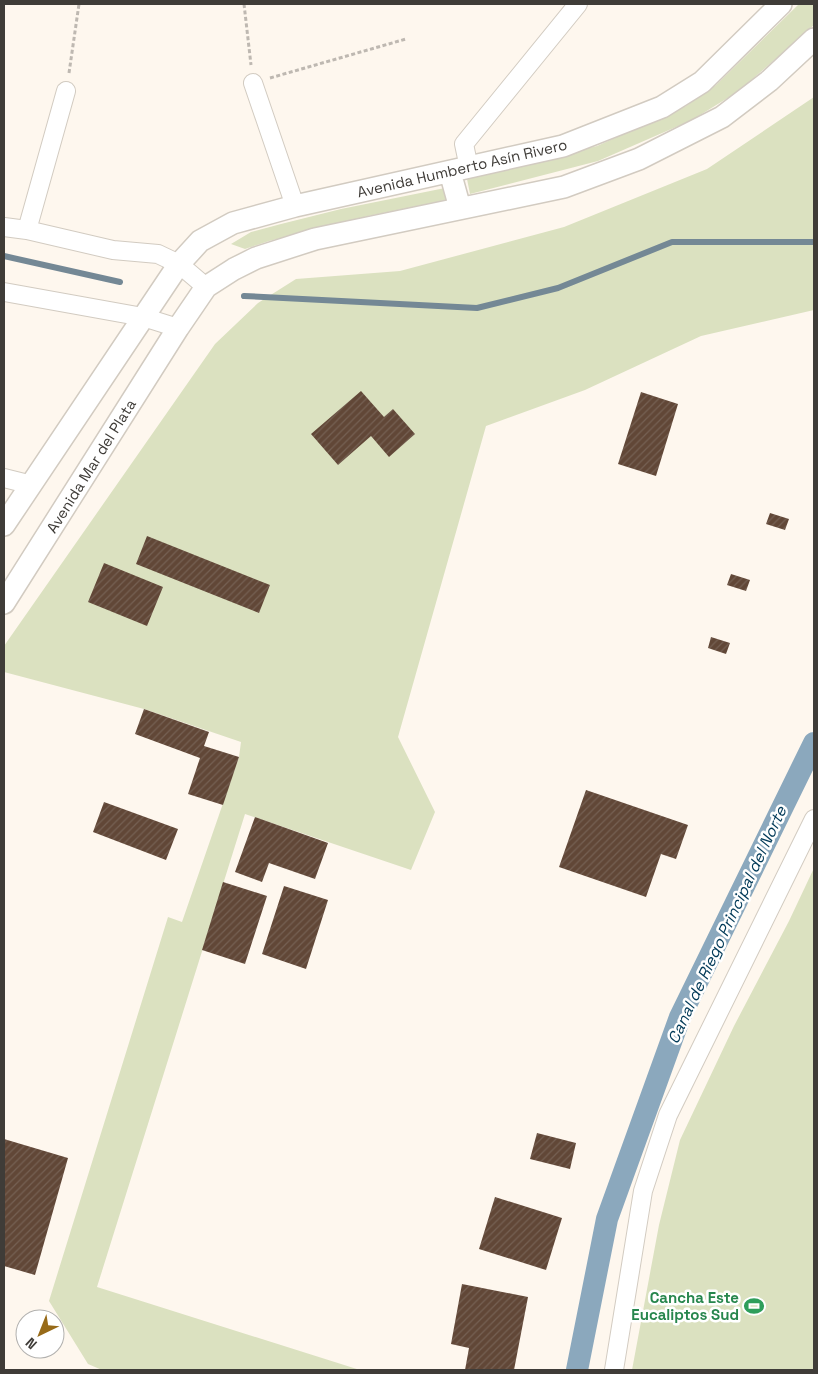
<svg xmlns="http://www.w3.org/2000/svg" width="818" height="1374" font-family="'Space Grotesk',sans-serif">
<defs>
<pattern id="building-hatch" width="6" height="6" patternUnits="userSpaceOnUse" patternTransform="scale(1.25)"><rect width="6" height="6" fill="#614737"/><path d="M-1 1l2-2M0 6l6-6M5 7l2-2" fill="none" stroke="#756053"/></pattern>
</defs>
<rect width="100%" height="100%" fill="#fef7ee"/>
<path fill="#dbe1c0" d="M799,4H814V25L739,91L692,120L598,161L470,194L467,179L597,146L686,106L716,85Z
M814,97V310L701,336L585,390L486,426L398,737L435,812L411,870L245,814L97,1287L360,1370H102L88,1364L49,1301L168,917L182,922L239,757L241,742L144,709L4,672V646L215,344L258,303L296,279L400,271L564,227L707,169Z
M445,188L447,200L368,216L269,241L245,249L231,244L251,232L281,224L341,209Z
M814,868V1370H632L659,1225L680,1140L734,1026L789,921Z"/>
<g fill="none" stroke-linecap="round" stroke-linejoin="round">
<path stroke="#748895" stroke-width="6" d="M4,256L120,282
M244,296L477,308L558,288L672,242H814"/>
<path stroke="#8ba8bd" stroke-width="22" d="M577,1370L607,1219L680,1017L814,743"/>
</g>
<path fill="url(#building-hatch)" d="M361,391L384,417L393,409L415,434L389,457L371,436L338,465L311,434Z
M641,392L678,404L656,476L618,464Z
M770,513L789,519L785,530L766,524Z
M147,536L270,585L259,613L136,564Z
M104,563L163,587L147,626L88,602Z
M731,574L750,580L746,591L727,585Z
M711,637L730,643L726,654L708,648Z
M144,709L209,732L204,746L239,757L223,805L188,794L200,758L135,734Z
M586,790L688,825L676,859L661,854L646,897L559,867Z
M104,802L178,829L166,860L93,832Z
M255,817L328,843L315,879L269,863L262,882L235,872Z
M223,882L267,896L245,964L202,950Z
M284,886L328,900L306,969L262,954Z
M537,1133L576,1143L570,1169L530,1159Z
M4,1139L68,1158L35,1275L4,1266Z
M495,1197L562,1218L546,1270L479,1249Z
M462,1284L528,1297L514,1370H465L469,1348L451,1344Z"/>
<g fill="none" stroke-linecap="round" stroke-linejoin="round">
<defs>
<path id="minor" d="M253,83L295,206
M469,168L464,144L578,4
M4,227L27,230L113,250L158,254L179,264L206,287
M27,230L66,91
M4,292L143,317L178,328
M4,478L32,485
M614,1370L643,1191L668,1115L814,819"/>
<path id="tertiary" d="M450,172L460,208
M4,525L179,264L200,241L233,223L295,206L563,146L662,107L702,82L781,4
M4,603L178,328L206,287L234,269L256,258L315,239L564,187L639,159L722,117L769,81L814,39"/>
</defs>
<use href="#minor" stroke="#d2cbc1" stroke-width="20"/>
<use href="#tertiary" stroke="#d2cbc1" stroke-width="24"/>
<path stroke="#beb8b1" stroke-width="3" stroke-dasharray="4 2.5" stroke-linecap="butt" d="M244,4L251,65
M69,73L79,4
M270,78L406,39"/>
<use href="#minor" stroke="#fff" stroke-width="18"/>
<use href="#tertiary" stroke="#fff" stroke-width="21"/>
</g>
<defs>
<symbol id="stadium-bare" viewBox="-9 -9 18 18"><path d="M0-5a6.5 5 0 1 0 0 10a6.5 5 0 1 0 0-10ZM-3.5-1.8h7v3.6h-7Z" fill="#2e9e5b" stroke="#fff" stroke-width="2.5" paint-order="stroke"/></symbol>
</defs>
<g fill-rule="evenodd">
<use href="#stadium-bare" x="740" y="1292" width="28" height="28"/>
</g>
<g text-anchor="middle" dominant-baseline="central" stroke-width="5" stroke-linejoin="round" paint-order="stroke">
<g font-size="15" fill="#3f3c38" stroke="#fff">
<text transform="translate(462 168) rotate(-13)">Avenida Humberto Asín Rivero</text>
<text transform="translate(91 466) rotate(-58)">Avenida Mar del Plata</text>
</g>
<g font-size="15" font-weight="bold" fill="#27864d" stroke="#fff" text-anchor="end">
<text x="739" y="1297">Cancha Este<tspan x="739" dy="17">Eucaliptos Sud</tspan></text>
</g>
<g font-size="16" font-style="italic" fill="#003957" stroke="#fff">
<text transform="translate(727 925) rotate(-65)">Canal de Riego Principal del Norte</text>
</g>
</g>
<rect width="818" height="1374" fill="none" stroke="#3f3c38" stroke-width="10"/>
<g transform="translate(40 1334) rotate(223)"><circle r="24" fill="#ffffff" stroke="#b2b1af"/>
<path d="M0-4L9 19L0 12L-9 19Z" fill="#976a18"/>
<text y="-8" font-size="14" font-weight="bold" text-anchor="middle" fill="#3f3c38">N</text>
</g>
</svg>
